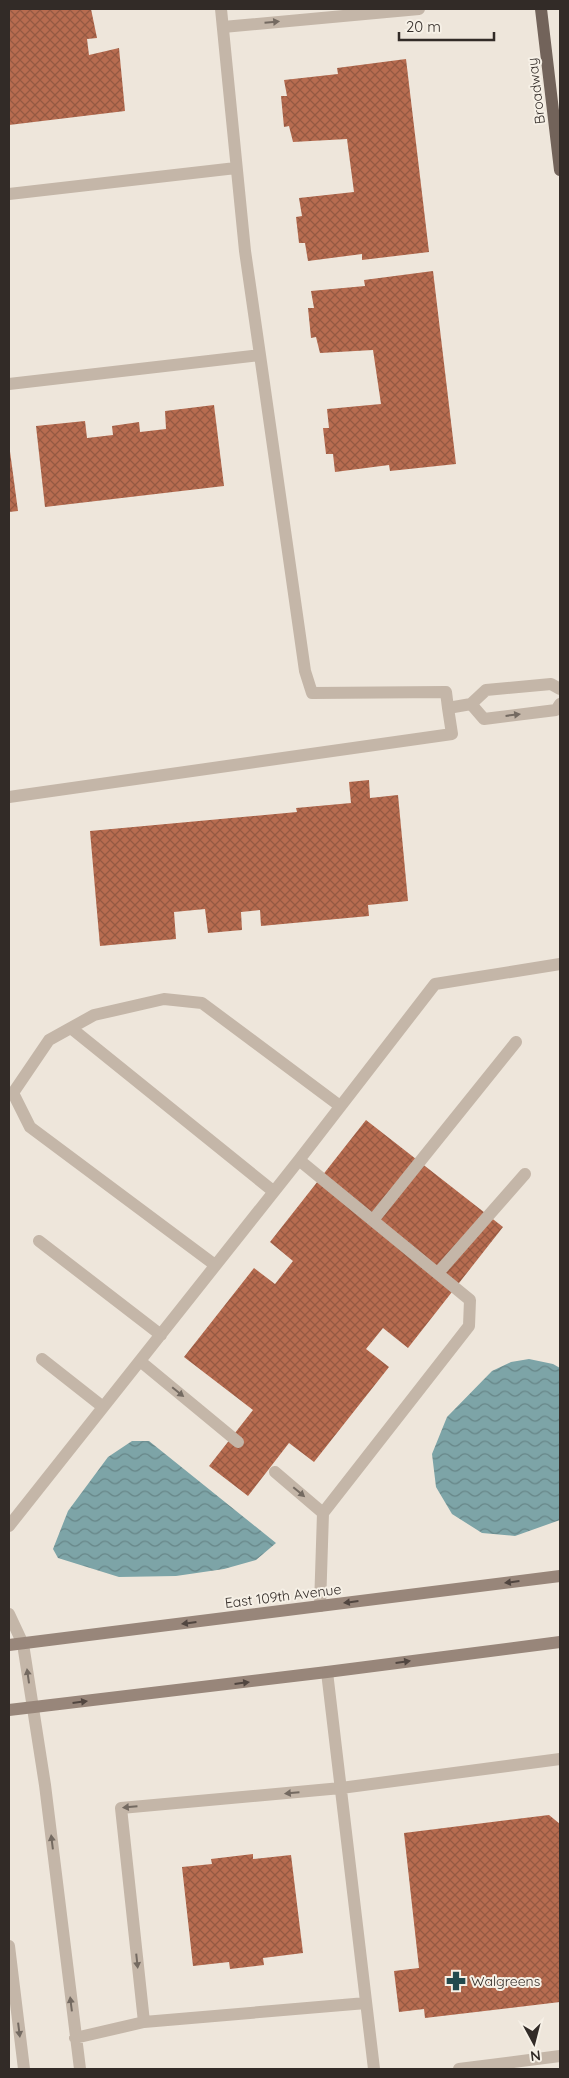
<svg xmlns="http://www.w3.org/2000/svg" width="569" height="2078" font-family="Quicksand,sans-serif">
<defs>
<pattern id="water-waves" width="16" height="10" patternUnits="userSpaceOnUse" patternTransform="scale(1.25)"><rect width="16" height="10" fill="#7da4a7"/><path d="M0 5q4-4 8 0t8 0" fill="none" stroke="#678688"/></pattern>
<pattern id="building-cross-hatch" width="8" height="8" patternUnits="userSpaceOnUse" patternTransform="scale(1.25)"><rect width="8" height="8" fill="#b76c50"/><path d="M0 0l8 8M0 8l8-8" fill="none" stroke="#955942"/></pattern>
</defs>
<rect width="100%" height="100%" fill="#eee6db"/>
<path fill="url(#water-waves)" d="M529,1359L553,1364L560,1368V1520L515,1536L482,1533L452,1514L436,1487L432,1454L447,1417L492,1371L511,1362Z
M132,1441H149L276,1543L256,1560L224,1569L176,1576L119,1577L58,1558L53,1549L68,1511L108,1457Z"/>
<path fill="url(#building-cross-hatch)" d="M9,9H91L97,38L87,39L89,55L119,48L125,111L9,125Z
M406,59L429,252L362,260V254L308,261L305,243H299L296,217L302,216L299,198L354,192L347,139L293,142L289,126L284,127L281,96H287L284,80L338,74L337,68Z
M433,271L456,464L390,471L389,465L335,472L333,454H326L323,428H329L327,409L381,404L373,350L320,353L316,337L311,338L308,308H314L311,291L365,286L364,280Z
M214,405L224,486L45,507L36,426L85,421L87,438L113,435L112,426L139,422L140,432L166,429L165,411Z
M9,444L18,511L9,512Z
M369,780L370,798L398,795L408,901L368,905L369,916L261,926L260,910L241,912L242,930L208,933L205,909L174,912L176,939L100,946L90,831L297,812L296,808L351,803L349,782Z
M366,1120L503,1227L408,1348L383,1328L366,1349L389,1367L314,1462L289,1443L248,1496L209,1466L253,1410L184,1357L254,1268L275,1284L293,1261L270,1242Z
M549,1815L560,1824V2002L425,2018L424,2009L399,2012L394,1971L419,1968L404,1833Z
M253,1854V1859L291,1855L303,1953L263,1958L264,1965L230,1969L229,1962L193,1966L182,1867L212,1864L211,1859Z"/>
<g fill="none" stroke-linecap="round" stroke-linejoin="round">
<path stroke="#c4b6a8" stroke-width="12" d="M223,27L419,9
M9,194L236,168
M260,355L305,671L312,693L446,692L448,708
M9,384L260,355L245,251L221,9
M471,704L484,719L556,710L560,704
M9,797L452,734L448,708L471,704L486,690L551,684L560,689
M71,1028L273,1191
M299,1160L470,1300L469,1326L323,1513L320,1606
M373,1220L516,1042
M39,1241L161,1335
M215,1265L30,1127L13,1093L49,1040L94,1015L164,999L202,1003L340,1106
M438,1273L525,1174
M42,1359L103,1407
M140,1361L238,1442
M275,1472L323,1513
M9,1526L299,1160L435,984L560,964
M9,1614L23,1644L45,1785L80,2069
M327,1672L374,2069
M9,1946L24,2069
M144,2022L121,1808L341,1788L560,1759
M75,2038L144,2022L366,2003
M459,2069L560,2056"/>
<path stroke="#98867a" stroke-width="12" d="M9,1645L560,1576
M9,1710L327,1672L560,1642"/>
<path stroke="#72635a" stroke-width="12" d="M541,9L560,170"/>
</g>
<defs><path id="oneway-solid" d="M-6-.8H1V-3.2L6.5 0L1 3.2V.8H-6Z" transform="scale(1.25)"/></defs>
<g fill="#746a61">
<use href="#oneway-solid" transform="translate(272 22) rotate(-5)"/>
<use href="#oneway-solid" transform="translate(513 715) rotate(-7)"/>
<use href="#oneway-solid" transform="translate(178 1392) rotate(39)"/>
<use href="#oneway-solid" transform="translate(299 1492) rotate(40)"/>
<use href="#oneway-solid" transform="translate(28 1676) rotate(-98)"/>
<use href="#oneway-solid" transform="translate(292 1793) rotate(175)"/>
<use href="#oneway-solid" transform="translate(130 1807) rotate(175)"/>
<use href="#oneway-solid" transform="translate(52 1842) rotate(-97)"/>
<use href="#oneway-solid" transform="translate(137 1961) rotate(84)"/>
<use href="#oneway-solid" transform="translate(71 2004) rotate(-97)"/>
<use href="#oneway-solid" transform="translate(19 2030) rotate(83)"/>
</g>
<g fill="#514640">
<use href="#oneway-solid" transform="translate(512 1582) rotate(173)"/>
<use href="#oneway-solid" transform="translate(351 1602) rotate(173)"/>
<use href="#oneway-solid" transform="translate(189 1623) rotate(173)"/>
<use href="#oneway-solid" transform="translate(403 1662) rotate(-8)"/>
<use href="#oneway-solid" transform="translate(242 1683) rotate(-7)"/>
<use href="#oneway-solid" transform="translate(80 1702) rotate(-7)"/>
</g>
<defs>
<symbol id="pharmacy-bare" viewBox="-9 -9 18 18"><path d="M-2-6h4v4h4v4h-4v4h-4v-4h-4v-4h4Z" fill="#224a4e" stroke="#f6f0e6" stroke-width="2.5" paint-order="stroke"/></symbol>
</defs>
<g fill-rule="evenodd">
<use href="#pharmacy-bare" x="442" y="1967" width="28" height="28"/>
</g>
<g text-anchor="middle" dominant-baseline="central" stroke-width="4" stroke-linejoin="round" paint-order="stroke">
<g font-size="14" fill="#322b27" stroke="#f6f0e6">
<text transform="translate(536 91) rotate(-97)">Broadway</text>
<text transform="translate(283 1596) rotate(-7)">East 109th Avenue</text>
</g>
<g font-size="14" fill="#322b27" stroke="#f6f0e6" text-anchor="start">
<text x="471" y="1981">Walgreens</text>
</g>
</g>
<rect width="569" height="2078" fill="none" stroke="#322b27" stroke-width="20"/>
<g transform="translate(534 2043) rotate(173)" stroke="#f6f0e6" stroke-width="4" paint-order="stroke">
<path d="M0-4L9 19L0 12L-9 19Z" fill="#322b27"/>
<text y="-8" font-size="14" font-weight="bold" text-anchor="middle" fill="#322b27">N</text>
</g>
<path d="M399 32v8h95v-8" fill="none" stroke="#322b27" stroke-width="2.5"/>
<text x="406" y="32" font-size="15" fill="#322b27" stroke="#f6f0e6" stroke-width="4" paint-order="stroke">20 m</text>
</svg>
